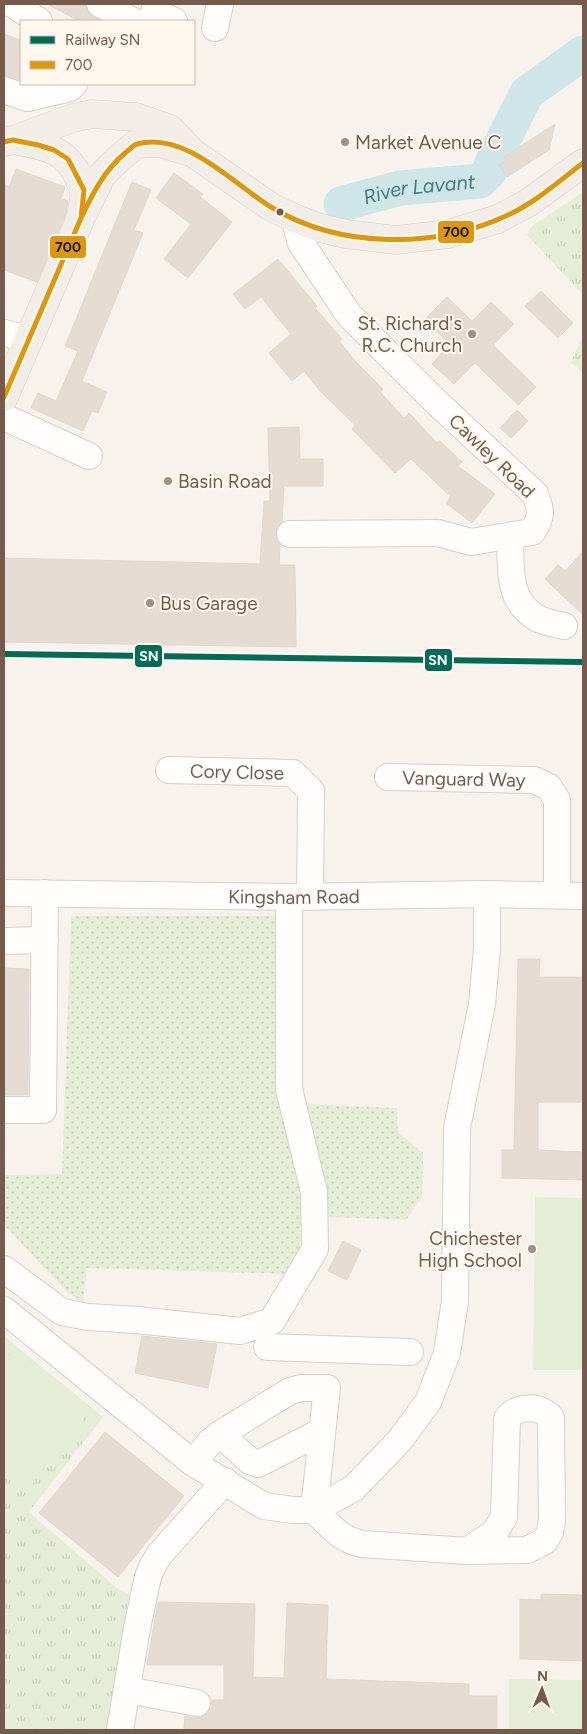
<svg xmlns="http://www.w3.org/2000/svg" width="587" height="1734" font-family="Figtree,sans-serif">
<defs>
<pattern id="grass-dots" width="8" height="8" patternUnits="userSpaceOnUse" patternTransform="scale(1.25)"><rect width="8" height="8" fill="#e4eed7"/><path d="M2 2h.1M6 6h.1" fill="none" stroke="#c7ceba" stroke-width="1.8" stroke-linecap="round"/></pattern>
<pattern id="park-tufts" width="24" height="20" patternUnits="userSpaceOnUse" patternTransform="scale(1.25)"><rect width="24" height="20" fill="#e4eed7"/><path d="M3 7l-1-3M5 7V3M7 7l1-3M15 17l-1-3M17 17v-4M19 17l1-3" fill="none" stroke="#c7ceba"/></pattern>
</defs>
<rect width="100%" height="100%" fill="#f7f3ec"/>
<path fill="url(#grass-dots)" d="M71,916H279V1103L397,1108L398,1132L423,1153L422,1197L406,1220L301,1216L300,1248L290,1274L87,1268L83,1302L69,1294L4,1225V1175L62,1174Z"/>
<path fill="url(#park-tufts)" d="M583,192V295L527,235L531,227Z
M583,335V373L571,362Z
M4,1336L103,1417L29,1512L118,1589L138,1599L115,1730H4Z"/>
<path fill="#e4eed7" d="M535,1197L583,1198V1370H533Z
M4,1351L86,1416L26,1492L4,1475Z
M509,1679L583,1680V1730H509Z"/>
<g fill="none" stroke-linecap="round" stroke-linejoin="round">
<path stroke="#cee6e8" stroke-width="35" id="s1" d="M341,204L400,188L480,181L489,172L494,158L527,93L583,53"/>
</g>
<path fill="#e4dbd3" stroke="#e0d6ce" d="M47,4H85L88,12L101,21H79Z
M4,34L21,40V80L4,75Z
M555,124L549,150L507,177L499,165L506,160L504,157Z
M16,169L65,187L61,199L68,201L66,214L37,282L4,270V185L9,187Z
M174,173L203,194L200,197L232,222L188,278L164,259L191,224L156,198Z
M132,182L151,190L134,230L143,233L82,381L107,392L98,413L92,411L83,431L31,408L38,393L56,401L78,351L65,346Z
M278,259L317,306L315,308L342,339L339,341L356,362L383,389L380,392L404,418L409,413L437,443L440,441L462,462L458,466L495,494L472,523L446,503L451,497L411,459L395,473L352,429L355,425L321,392L304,371L292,381L269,353L291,334L261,297L245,309L233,294Z
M541,291L573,323L558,338L525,306Z
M447,297L472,321L491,302L514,324L493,345L536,387L518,405L475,363L454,384L432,364L450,344L424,320Z
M517,410L528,421L511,438L500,428Z
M299,427L300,459H323V486H284L282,522L277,527L275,534L277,541L280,545L279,565H295L296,647L4,642V558L260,564L264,501H270L268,428Z
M583,552V615L545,579L558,565L565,571Z
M518,959H540L539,977H583V1102H538V1150L583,1152V1180L502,1178V1150H514Z
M4,968L29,969L28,1095H4Z
M343,1241L361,1250L347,1280L328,1271Z
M142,1336L217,1344L208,1388L135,1373Z
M105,1432L184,1496L118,1577L39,1513Z
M541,1594L583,1595V1661L520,1659V1599L541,1600Z
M158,1602L255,1604L253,1677L284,1678L287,1603L328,1605L326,1679L469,1684V1696H497V1730H184L185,1716L194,1718L202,1717L209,1712L212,1706L211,1700H224V1665H147Z"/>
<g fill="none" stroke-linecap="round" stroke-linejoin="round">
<defs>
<g id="minor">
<path d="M12,4L39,21"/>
<path d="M100,4L133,21"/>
<path d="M154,11L174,21"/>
<path d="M215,28L220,4"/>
<path d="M4,90L27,98L70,88L74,84"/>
<path d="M4,333L29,339"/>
<path d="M4,417L89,456"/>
<path d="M290,534L438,533L471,542L532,532C542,517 542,511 535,494L433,399L349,315L301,243L294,218"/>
<path d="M510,537C511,565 507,599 534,616C542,622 554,624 564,626"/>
<path id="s2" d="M169,770L293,773L311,791L310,897"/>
<path id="s3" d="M388,777L534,780L549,787L557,800V895"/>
<path id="s4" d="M4,893L289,897L487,894L583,896"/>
<path d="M4,941L45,940"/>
<path d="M4,1110H43L45,893"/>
<path d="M4,1269L62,1312L88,1317L137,1320L240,1331L272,1321L315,1249L314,1192L289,1089V897"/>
<path d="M4,1310L193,1463L264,1506L293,1510H314L354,1488L400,1440L428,1402L447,1353L455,1301L457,1128L482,1004L487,948V894"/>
<path d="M267,1347L410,1352"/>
<path d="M220,1434L290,1391L301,1388H327L314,1510C330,1526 340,1539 362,1544L467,1551L527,1550L545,1541L550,1532L552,1520L551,1418C542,1405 515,1405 507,1419L504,1517L495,1532L467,1551"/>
<path d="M193,1463L210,1442L220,1434L250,1461L258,1464L322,1431"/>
<path d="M127,1690L197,1703"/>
<path d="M120,1730L137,1628L148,1577L152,1567L159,1555L225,1481"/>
</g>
<path id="major" d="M4,142L13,140L73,118L92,114L136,117L170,129L193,153L271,207L294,218L320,228L346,234L396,240L448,234L498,219L528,203L583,163
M84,212L102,175L115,162L136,144L160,143L187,151
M4,397L81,218C82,209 85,199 84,191C83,186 79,180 78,176C65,148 41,145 13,140"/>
</defs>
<use href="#minor" stroke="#d6cfc8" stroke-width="28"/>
<use href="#major" stroke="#d8d0ca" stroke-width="29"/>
<use href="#minor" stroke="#fefdfc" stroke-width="26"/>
<use href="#major" stroke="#f2ede6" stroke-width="28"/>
<defs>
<path id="bus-1" d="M4,142L13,140L38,145L54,150L68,159L84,190L81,218L4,397
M81,218C93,193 104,171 125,153C129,150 133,145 137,144C186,131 233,184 271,207C340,249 436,249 508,215C536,202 559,181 583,163"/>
</defs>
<use href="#bus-1" stroke="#fff8ee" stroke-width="9"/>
<use href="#bus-1" stroke="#dd970f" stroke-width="5"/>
<defs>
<path id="rail-1" d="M4,654L583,662"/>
</defs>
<use href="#rail-1" stroke="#fff8ee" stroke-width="10"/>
<use href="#rail-1" stroke="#006b56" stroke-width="6"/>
</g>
<g fill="#a39084" stroke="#fff8ee" stroke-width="2">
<circle cx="345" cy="142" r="5"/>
<circle cx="472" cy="334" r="5"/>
<circle cx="168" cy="481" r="5"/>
<circle cx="150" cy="603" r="5"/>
<circle cx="532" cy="1249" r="5"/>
</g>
<circle fill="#765a4c" stroke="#fff8ee" stroke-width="2" cx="280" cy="212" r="4.5"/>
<g text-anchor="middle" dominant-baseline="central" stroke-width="4" stroke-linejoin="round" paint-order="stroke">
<g font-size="19" fill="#765a4c" stroke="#fff8ee" text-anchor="start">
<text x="355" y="142">Market Avenue C</text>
<text x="462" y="323" text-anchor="end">St. Richard's<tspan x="462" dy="22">R.C. Church</tspan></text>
<text x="178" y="481">Basin Road</text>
<text x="160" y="603">Bus Garage</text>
<text x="522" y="1238" text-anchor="end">Chichester<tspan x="522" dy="22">High School</tspan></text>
</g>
<g font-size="19" fill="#765a4c" stroke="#fff8ee">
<text transform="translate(492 456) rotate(44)">Cawley Road</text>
<text stroke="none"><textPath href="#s2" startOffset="68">Cory Close</textPath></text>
<text stroke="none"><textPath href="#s3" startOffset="76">Vanguard Way</textPath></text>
<text stroke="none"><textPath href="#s4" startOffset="290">Kingsham Road</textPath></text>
</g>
<g font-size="20" font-style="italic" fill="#427982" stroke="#fff8ee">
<text stroke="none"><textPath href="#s1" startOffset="80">River Lavant</textPath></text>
</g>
</g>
<g stroke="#fff8ee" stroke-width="2">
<rect x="437" y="220" width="38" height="24" rx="5" fill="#dd970f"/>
<rect x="49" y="235" width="38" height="24" rx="5" fill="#dd970f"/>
<rect x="134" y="644" width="29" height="24" rx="5" fill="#006b56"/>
<rect x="424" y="648" width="29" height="24" rx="5" fill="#006b56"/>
</g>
<g font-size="14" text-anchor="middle" font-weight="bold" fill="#fff">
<text x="149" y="661">SN</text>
<text x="438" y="665">SN</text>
</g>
<g font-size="14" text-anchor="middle" font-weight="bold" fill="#111">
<text x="456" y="237">700</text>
<text x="68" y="252">700</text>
</g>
<rect width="587" height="1734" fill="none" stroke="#765a4c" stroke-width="10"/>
<rect x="20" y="20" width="175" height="65" fill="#fff8ee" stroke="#c8b9ad"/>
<rect x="30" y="36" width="25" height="8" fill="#006b56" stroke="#c8b9ad"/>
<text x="65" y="45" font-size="15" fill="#765a4c">Railway SN</text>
<rect x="30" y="61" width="25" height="8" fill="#dd970f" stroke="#c8b9ad"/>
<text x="65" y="70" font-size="15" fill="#765a4c">700</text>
<g transform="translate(542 1689) rotate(2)" stroke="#fff8ee" stroke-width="4" paint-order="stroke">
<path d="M0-4L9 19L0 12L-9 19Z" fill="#765a4c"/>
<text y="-8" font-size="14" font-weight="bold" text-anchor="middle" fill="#765a4c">N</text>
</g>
</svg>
